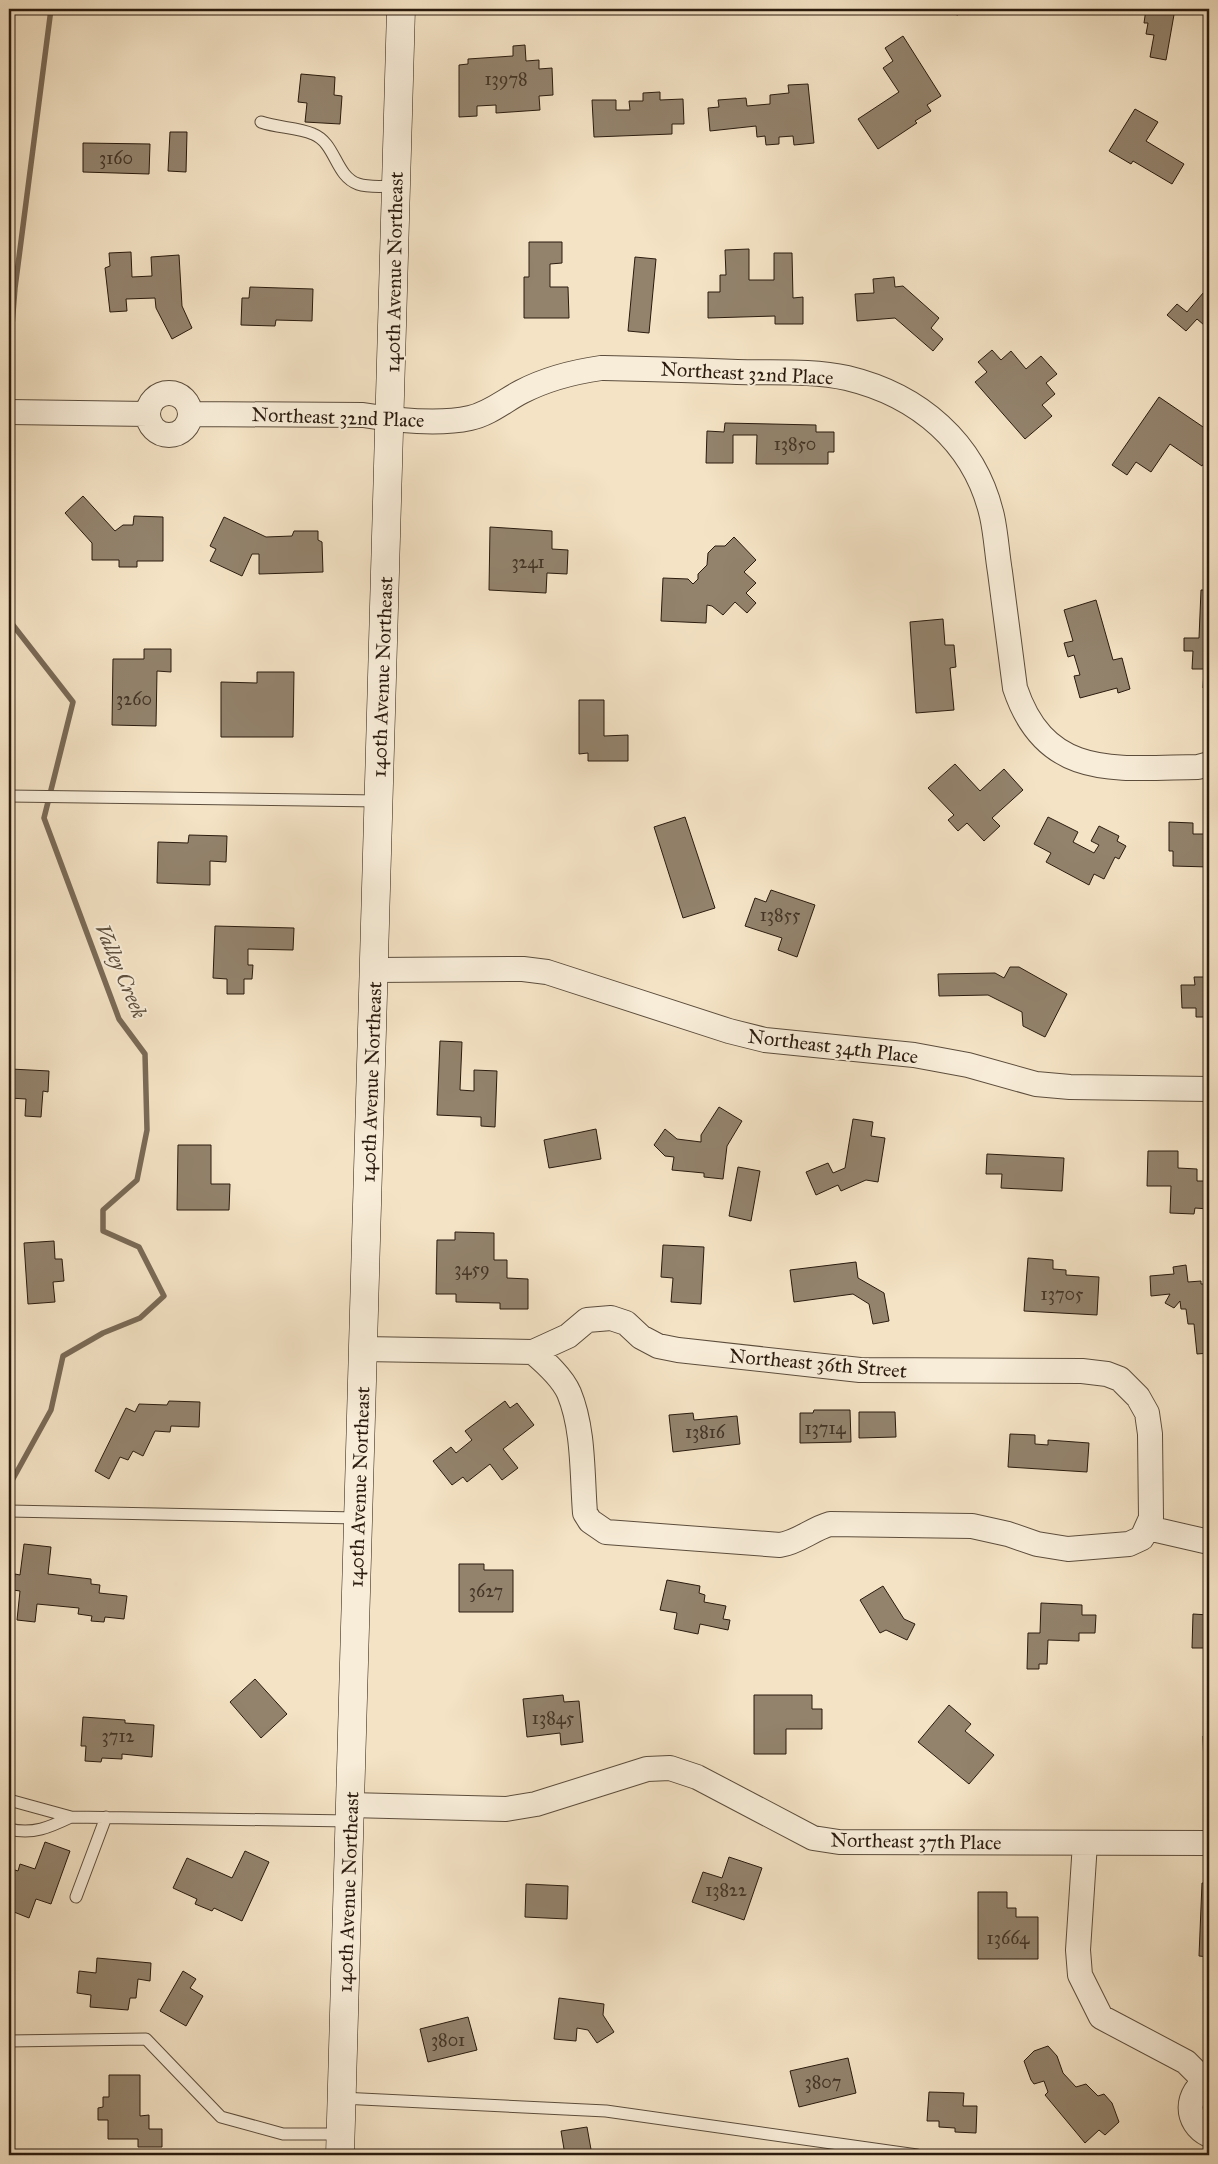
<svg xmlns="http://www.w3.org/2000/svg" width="1218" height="2164" font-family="'IM FELL Great Primer',serif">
<rect width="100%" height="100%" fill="#f4e3c5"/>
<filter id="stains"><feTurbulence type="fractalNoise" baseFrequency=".004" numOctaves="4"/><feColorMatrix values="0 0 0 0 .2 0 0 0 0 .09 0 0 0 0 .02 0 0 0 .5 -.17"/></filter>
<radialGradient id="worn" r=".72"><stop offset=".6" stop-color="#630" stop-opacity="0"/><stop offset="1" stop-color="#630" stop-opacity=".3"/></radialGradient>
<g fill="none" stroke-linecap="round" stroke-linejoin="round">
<path stroke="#7a6a57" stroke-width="5.5" d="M9,363L15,288L51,9
M9,620L73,702L44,818L119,1019L145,1054L147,1130L137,1180L103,1210V1231L139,1247L164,1296L140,1318L103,1333L63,1356L51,1410L9,1486"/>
</g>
<path fill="#93836d" stroke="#2a1b0e" d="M929,9H959L958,15Z
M1146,9H1175L1166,60L1150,57L1154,35L1146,34L1148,23H1144Z
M903,36L941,96L927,105L931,111L915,121L917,123L878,149L858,119L899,92L883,68L893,61L885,48Z
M525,45L526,61L539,60V69L552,68L553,95L539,96L540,110L496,113V105L477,106V116L459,117V65L468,64V59L513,56V46Z
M301,74L335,77L334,95L342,96L340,124L305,122L307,103L298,102Z
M808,84L814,143L794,145L793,136L779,137V144L766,145L765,136L757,137L756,126L710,131L708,108L719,107L718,100L746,98L747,106L770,104V95L789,93L788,85Z
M660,92V100L683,99L684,124H672V134L594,137L592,100H616V110H630L629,101H643V93Z
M1135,109L1158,122L1146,141L1184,164L1172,184L1133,161L1131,164L1109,151Z
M170,132H187L186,172L168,171Z
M83,143L150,144L149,174L83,172Z
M529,242H562V263L550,264V287H568L569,318H524V277H529Z
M749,249V280H774V253H792L793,298L803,297V324H775V316L708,318V292H720V275H726L725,250Z
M131,252L132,277L152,276L151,257L179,255L182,306L192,328L172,339L156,308L155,298L126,299L127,311L110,312L105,268L110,266L109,253Z
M635,257L656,259L649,333L628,331Z
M894,277L895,287L903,286L939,318L931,328L943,339L933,351L895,318L857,321L855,294L874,293L873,279Z
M1209,280V325H1204L1197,319L1186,331L1167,315L1177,304L1187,312L1209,286Z
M250,287L313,289L312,321L276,320L275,326L241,325L242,298H249Z
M992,350L1001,360L1011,351L1026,369L1041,356L1057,374L1046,383L1055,394L1042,405L1052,416L1025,439L975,382L987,372L978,362Z
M1159,397L1209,431V455L1202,466L1170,444L1151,472L1136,462L1127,475L1112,465Z
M725,423L816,425V432H834V452H828V464H756L757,435H733V463H706L707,431L724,432Z
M83,496L115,531L123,525H133L134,516L163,517V561H137V567H119V560H92V543L65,513Z
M224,517L266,537L292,536L294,531H318V540L322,542L323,572L259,574V554H252L242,576L210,561L216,549L210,546Z
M490,527L552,531V549L568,550L567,574L547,573L546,593L489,590Z
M734,537L756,560L744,572L756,583L746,593L756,603L747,613L735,602L723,615L712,606L707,605L706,623L661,621L663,578L688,579L693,584L698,579V574L707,565L708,553L715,546H725Z
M1201,590H1209V688H1203L1204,669H1192L1193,651H1184V638H1199Z
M1096,600L1113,660L1122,658L1130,689L1118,693L1117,688L1080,698L1074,676L1080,675L1074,655L1068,657L1064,643L1073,641L1064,610Z
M943,619L945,645H954L956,667L950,668L954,710L916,713L910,622Z
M144,649H171V672L157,671L156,726L112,725L113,659H144Z
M257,672H294L293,737H221V682L257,683Z
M579,700H604V736L628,735V761H588V753L579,754Z
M955,764L980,791L1004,769L1023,790L992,818L1000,826L984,841L967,823L958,831L948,820L954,815L928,788Z
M685,817L715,908L683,918L654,827Z
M1048,817L1078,832L1073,842L1094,853L1099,845L1091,841L1099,826L1119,836L1117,841L1126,846L1119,859L1115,857L1104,879L1094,874L1089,885L1046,862L1051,853L1034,844Z
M1169,822L1193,823V834H1209V867L1173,866V851H1169Z
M189,835L227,836L226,862L210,861V885L157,883L158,842L188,843Z
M771,890L815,905L797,957L778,950L782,938L745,926L755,898L766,902Z
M215,926L294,928L293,950L248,949V965H253L252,979H244V994H227V979L213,978Z
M1010,967H1019L1067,994L1045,1037L1023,1026L1022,1012L988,995L939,996L938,974L995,973L1004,978Z
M1194,977H1209V1017H1196V1008H1182L1181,985H1195Z
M440,1041L462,1042L460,1090L474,1091V1070L497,1071L495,1127L481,1126V1117L437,1115Z
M11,1069L49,1071L48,1092L43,1091L41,1117L25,1116L26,1099L10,1098Z
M719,1107L742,1121L727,1146L723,1179L704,1177V1173L672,1170L674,1157L665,1156L654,1145L665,1129L677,1139L701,1142V1135Z
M853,1119L873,1122L871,1136L885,1138L878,1182L866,1180L841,1191L838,1185L816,1195L806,1172L828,1163L833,1173L845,1168Z
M596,1129L601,1159L549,1168L544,1140Z
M178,1145H211V1184H230L229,1210H177Z
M1148,1151H1178V1168L1197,1169V1181H1209V1209L1195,1208L1194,1214L1170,1213L1171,1186H1147Z
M987,1154L1064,1158L1062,1191L1001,1188L1002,1174H986Z
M738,1167L760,1171L751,1221L729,1216Z
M455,1232L494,1233V1260H507V1278L528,1279V1309H500V1303L456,1302V1294H436L437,1240H455Z
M54,1241L55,1259H62L64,1281L53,1282L55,1302L28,1304L24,1243Z
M663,1245L704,1247L701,1304L671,1302L673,1278L661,1277Z
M1028,1258L1053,1260V1269L1066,1270V1275L1099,1277L1097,1315L1024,1311Z
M856,1262L858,1278L884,1293L889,1321L873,1324L869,1304L853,1294L794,1302L790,1270Z
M1186,1265L1188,1282L1201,1281V1284H1209V1353L1197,1354L1194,1324H1188L1186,1309H1181L1180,1301L1174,1308L1165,1303L1170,1294L1151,1296L1150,1276L1174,1274L1173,1267Z
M169,1401L200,1402L199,1427L171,1426L170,1432L155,1431L143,1456L133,1451L128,1460L120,1457L109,1479L95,1471L126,1408L135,1412L139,1404L167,1405Z
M505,1401L510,1408L517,1403L534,1425L503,1449L518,1468L502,1480L490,1464L467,1482L463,1477L452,1485L433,1461L451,1447L456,1453L472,1440L465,1431Z
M814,1410H850L851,1442L800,1443V1413H813Z
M859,1412H895L896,1437L859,1438Z
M693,1413L694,1420L737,1416L740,1444L673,1452L669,1415Z
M1010,1434L1035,1435V1444L1048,1445V1440L1089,1443L1087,1472L1008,1467Z
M24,1544L51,1547L48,1574L91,1579V1584L100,1585L99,1593L127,1596L124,1619L105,1617L104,1622L91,1621L92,1616L78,1614L79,1608L37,1604L35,1622L17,1620L20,1591L13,1590L15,1574L20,1575Z
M459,1564H484V1570H513V1612H459Z
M667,1580L700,1586L699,1593L705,1595L704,1602L726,1606L723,1619L730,1620L728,1630L700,1624L698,1634L674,1629L677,1613L660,1610Z
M883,1586L904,1619L915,1624L907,1640L886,1630L880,1633L860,1600Z
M1041,1603L1082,1605V1615H1096L1095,1633H1079V1641L1048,1640L1047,1664H1039V1669H1027L1028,1633H1040Z
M1193,1614L1209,1615V1648H1192Z
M255,1679L287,1714L261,1738L230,1702Z
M563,1695L564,1702L579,1701L583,1742L561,1745L560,1733L527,1737L523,1699Z
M754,1695H812V1709H822V1729H786V1754H754Z
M949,1705L971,1724L965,1731L994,1755L969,1784L918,1742Z
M83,1717L125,1720V1723L154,1725L152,1757L122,1754V1759L102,1758L101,1762L85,1761L86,1746H81Z
M1203,1736H1209V1767L1204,1768Z
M45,1842L70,1851L51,1904L36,1899L29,1918L9,1910V1868L18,1871L20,1864L35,1869Z
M245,1851L269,1862L242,1921L214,1908L212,1911L195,1904L197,1899L173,1888L187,1858L232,1878Z
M729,1857L762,1868L744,1920L692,1902L703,1872L722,1878Z
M1202,1883H1209V1957L1199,1956Z
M526,1884L568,1886L567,1919L525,1917Z
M978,1892H1007V1908H1016V1917H1038V1959H978Z
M97,1958L151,1963L150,1981L138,1979L136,1998H130L128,2010L90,2007L91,1995L77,1993L79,1971L96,1973Z
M183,1971L196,1979L190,1988L203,1996L186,2026L160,2011Z
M559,1998L604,2004L603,2015L614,2032L597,2043L588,2030L577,2028L576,2041L554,2039Z
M468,2017L477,2050L428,2062L420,2029Z
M1048,2046L1057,2056L1063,2073L1076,2087L1086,2084L1098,2096L1104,2094L1112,2103L1119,2122L1105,2135L1099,2130L1085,2143L1045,2095L1048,2092L1044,2081L1034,2084L1031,2080L1024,2061L1034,2051Z
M848,2058L856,2093L799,2107L790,2071Z
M109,2075H140V2116L149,2115V2129H162V2147H138V2139H108V2120H98V2108L103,2107V2097H109Z
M929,2092L964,2093L963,2106H977L976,2133L955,2132V2128L939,2127V2121H927Z
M587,2127L592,2155H565L561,2131Z"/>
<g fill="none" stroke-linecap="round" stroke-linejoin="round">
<defs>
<path id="lane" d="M261,122C278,128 297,127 313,134C336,143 335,176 358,184C370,188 384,186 396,186
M9,796L379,801
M9,1511L358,1518
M9,1800L71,1817
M9,1829C33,1835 50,1827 71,1817L350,1821
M76,1897L106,1817
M9,2041L146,2039L221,2117L283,2134H340
M341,2098L606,2111L917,2155"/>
<path id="street" d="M148 414a21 21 0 1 1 42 0a21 21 0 1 1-42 0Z
M9,412L148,414
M190,414L363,415C394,420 438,425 470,418C489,414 504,401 521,392C546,379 573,372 601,368C646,369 692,370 737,372C773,373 812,370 847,378C918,395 975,442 992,516C996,534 997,554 1000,572C1005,611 1010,650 1015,688C1046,781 1117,768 1198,767L1209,764
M374,970L523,969L547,972L729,1031L765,1040L914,1055L968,1065L1036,1084L1070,1087L1209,1089
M363,1349L533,1352L568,1336L587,1320L611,1318L626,1323L641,1337L658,1346L678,1350L860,1370L1082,1371L1107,1374L1120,1379L1138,1397L1147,1413L1150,1434L1151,1518L1142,1538L1129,1544L1068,1549L1037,1544L1008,1534L972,1526L830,1524C812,1529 799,1542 780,1545L606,1532L590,1521L585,1513C582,1475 584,1429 569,1393C562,1377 546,1363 533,1352
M1148,1528L1209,1542
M350,1805L506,1809L536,1804L647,1769L670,1768L697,1777L813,1838L839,1842L1209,1843
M1085,1843L1078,1950L1080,1975L1101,2017L1186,2062L1197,2073L1202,2083
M1209,2079C1185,2092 1184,2123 1209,2135"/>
<path id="secondary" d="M340,2155L401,9"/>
</defs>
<use href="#lane" stroke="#5c4d3c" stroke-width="13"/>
<use href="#street" stroke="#5c4d3c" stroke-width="26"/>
<use href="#secondary" stroke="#2a1b0e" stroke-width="29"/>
<use href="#lane" stroke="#f8edd9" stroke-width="11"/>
<use href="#street" stroke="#f8edd9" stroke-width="24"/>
<use href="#secondary" stroke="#f8edd9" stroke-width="28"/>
</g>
<g text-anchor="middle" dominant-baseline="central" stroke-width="4" stroke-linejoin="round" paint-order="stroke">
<g font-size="18" fill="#443526">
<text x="506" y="79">13978</text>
<text x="116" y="158">3160</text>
<text x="795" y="444">13850</text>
<text x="528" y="562">3241</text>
<text x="134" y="699">3260</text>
<text x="780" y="915">13855</text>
<text x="472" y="1269">3459</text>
<text x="1062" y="1294">13705</text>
<text x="825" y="1428">13714</text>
<text x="705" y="1432">13816</text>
<text x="486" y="1591">3627</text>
<text x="553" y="1718">13845</text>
<text x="118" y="1736">3712</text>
<text x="726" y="1890">13822</text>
<text x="1008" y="1938">13664</text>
<text x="448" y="2040">3801</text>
<text x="823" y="2082">3807</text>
</g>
<g font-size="20" fill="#2a1b0e" stroke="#f8edd9">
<text transform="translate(394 272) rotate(-89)">140th Avenue Northeast</text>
<text transform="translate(747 373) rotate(3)">Northeast 32nd Place</text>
<text transform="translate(338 417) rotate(2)">Northeast 32nd Place</text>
<text transform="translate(382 677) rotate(-88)">140th Avenue Northeast</text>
<text transform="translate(833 1046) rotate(7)">Northeast 34th Place</text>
<text transform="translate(371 1082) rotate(-88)">140th Avenue Northeast</text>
<text transform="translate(818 1363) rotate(5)">Northeast 36th Street</text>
<text transform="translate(359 1487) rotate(-88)">140th Avenue Northeast</text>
<text transform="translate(916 1841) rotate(1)">Northeast 37th Place</text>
<text transform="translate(348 1892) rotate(-88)">140th Avenue Northeast</text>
</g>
<g font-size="21" font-style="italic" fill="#5f503e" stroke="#f8edd9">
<text transform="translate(121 971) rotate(67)">Valley Creek</text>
</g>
</g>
<rect width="1218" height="2164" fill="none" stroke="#f4e3c5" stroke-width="30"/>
<rect x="10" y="10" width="1198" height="2144" fill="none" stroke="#2a1b0e" stroke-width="2.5"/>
<rect x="15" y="15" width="1188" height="2134" fill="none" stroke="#2a1b0e"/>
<rect width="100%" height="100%" filter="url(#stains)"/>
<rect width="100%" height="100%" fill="url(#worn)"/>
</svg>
